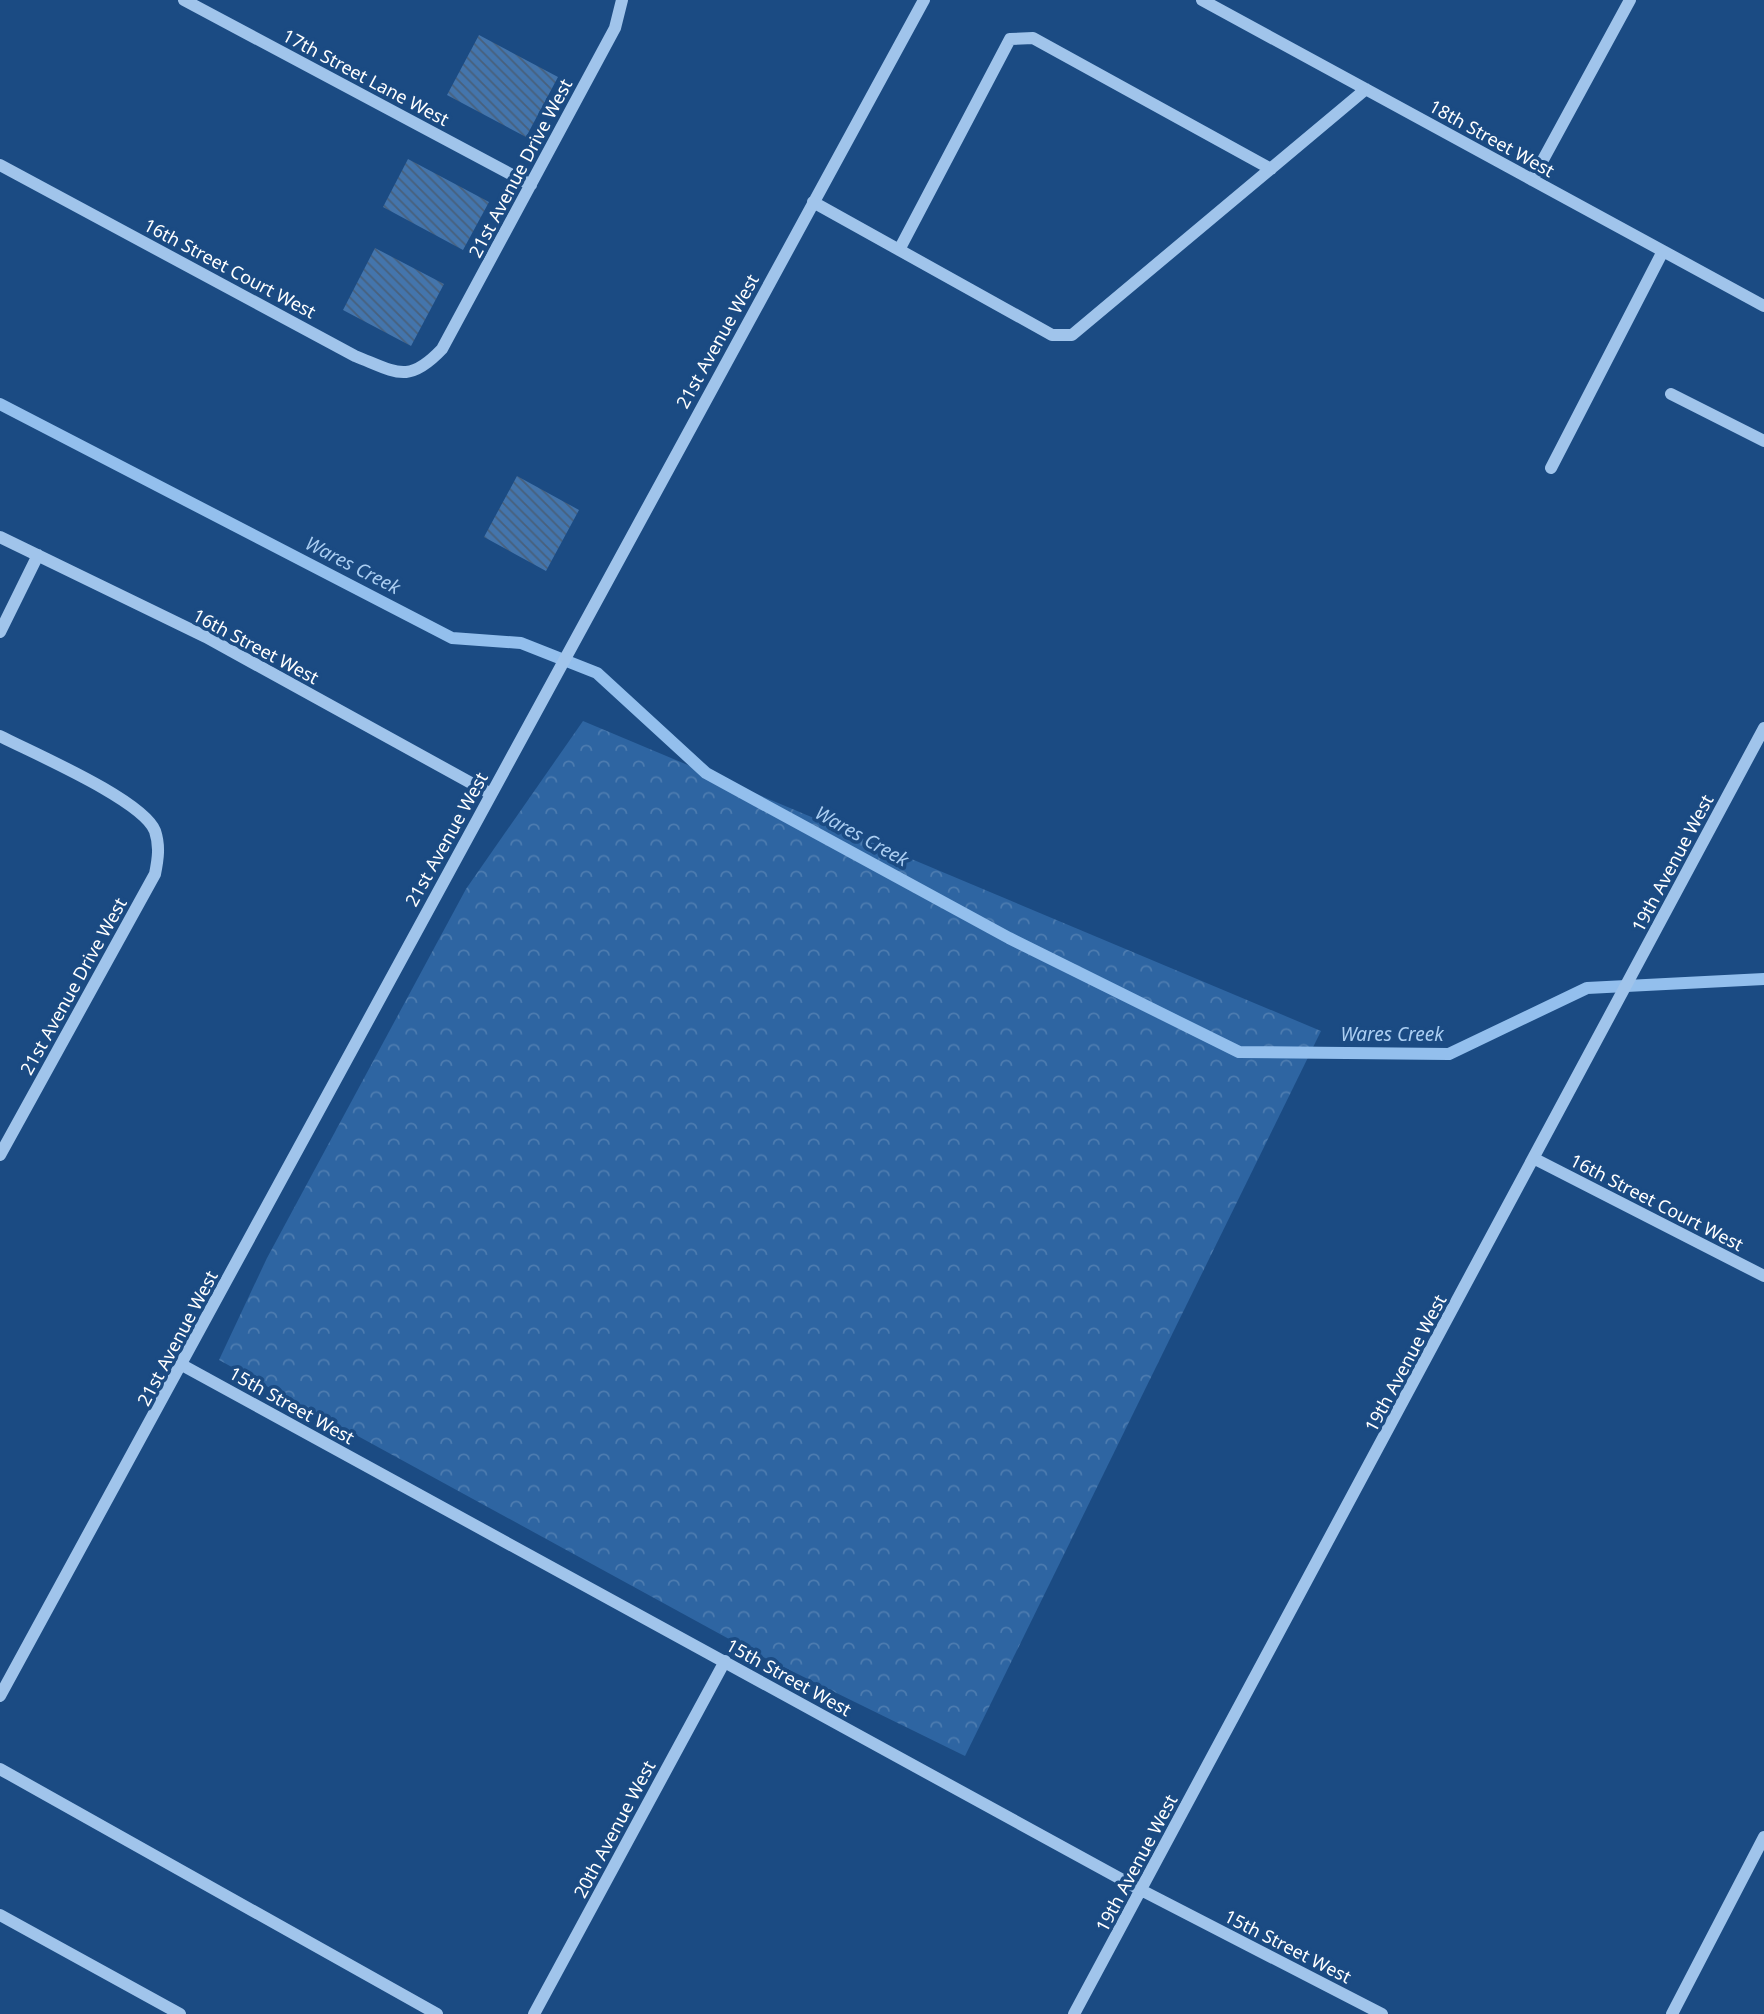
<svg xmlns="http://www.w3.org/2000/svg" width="1764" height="2014" font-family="'Noto Sans',sans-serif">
<defs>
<pattern id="forest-crowns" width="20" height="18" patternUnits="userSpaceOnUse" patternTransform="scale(1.75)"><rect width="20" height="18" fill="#2e65a2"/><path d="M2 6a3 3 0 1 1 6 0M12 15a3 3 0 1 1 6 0" fill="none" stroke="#4d7cb0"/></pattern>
<pattern id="building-back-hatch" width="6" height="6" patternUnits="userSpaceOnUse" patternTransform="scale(1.75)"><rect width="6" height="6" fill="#4475ac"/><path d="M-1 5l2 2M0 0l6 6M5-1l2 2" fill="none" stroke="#48607c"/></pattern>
</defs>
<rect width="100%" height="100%" fill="#1b4b83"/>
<path fill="url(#forest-crowns)" d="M583,721L1321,1031L965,1756L751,1651L219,1360L267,1258L466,889Z"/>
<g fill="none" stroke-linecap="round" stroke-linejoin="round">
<path stroke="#93bfed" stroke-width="12" d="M0,404L452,638L521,643L597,673L706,773L1009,938L1239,1052L1449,1054L1587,988L1764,979"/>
</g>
<path fill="url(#building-back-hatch)" d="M479,35L558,77L526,137L447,95Z
M408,159L489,202L463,250L383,207Z
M375,248L444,284L411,346L343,310Z
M517,476L579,510L546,571L484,537Z"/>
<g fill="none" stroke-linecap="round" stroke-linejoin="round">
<path stroke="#a0c4eb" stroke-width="12" d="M184,0L531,185
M1202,0L1764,306
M0,165L355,356C396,372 408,385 442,349L615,28L622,0
M1532,180L1630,0
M813,202L1052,335H1072L1366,89
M899,250L1010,39L1033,38L1271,169
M1671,394L1764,441
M1551,468L1663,251
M0,537L206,637L491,794
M0,632L38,555
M0,736C33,753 143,800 155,831C160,846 158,859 155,874L0,1155
M1535,1159L1764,1276
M182,1365L1141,1890L1382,2014
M0,1696L924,0
M0,1769L437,2014
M0,1915L180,2014
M534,2014L725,1661
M1074,2014L1764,728
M1672,2014L1764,1837"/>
</g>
<g text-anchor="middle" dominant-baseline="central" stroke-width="7" stroke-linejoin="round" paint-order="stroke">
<g font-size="18" fill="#fff" stroke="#1b4b83">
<text transform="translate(366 77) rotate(28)">17th Street Lane West</text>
<text transform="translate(1492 138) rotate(29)">18th Street West</text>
<text transform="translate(520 168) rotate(-62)">21st Avenue Drive West</text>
<text transform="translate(230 268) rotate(28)">16th Street Court West</text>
<text transform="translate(717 341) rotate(-61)">21st Avenue West</text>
<text transform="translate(256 646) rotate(28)">16th Street West</text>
<text transform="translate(446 839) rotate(-61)">21st Avenue West</text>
<text transform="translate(1672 863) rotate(-62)">19th Avenue West</text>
<text transform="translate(73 986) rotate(-61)">21st Avenue Drive West</text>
<text transform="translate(1657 1202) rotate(27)">16th Street Court West</text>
<text transform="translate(177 1338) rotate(-62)">21st Avenue West</text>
<text transform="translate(1405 1363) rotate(-62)">19th Avenue West</text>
<text transform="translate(292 1405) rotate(29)">15th Street West</text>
<text transform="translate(789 1677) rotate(29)">15th Street West</text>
<text transform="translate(614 1829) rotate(-62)">20th Avenue West</text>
<text transform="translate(1136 1863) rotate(-62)">19th Avenue West</text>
<text transform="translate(1288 1946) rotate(27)">15th Street West</text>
</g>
<g font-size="19" font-style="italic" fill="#abcef2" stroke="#1b4b83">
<text transform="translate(353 565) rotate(27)">Wares Creek</text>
<text transform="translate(862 836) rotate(29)">Wares Creek</text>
<text x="1392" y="1034">Wares Creek</text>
</g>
</g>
</svg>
